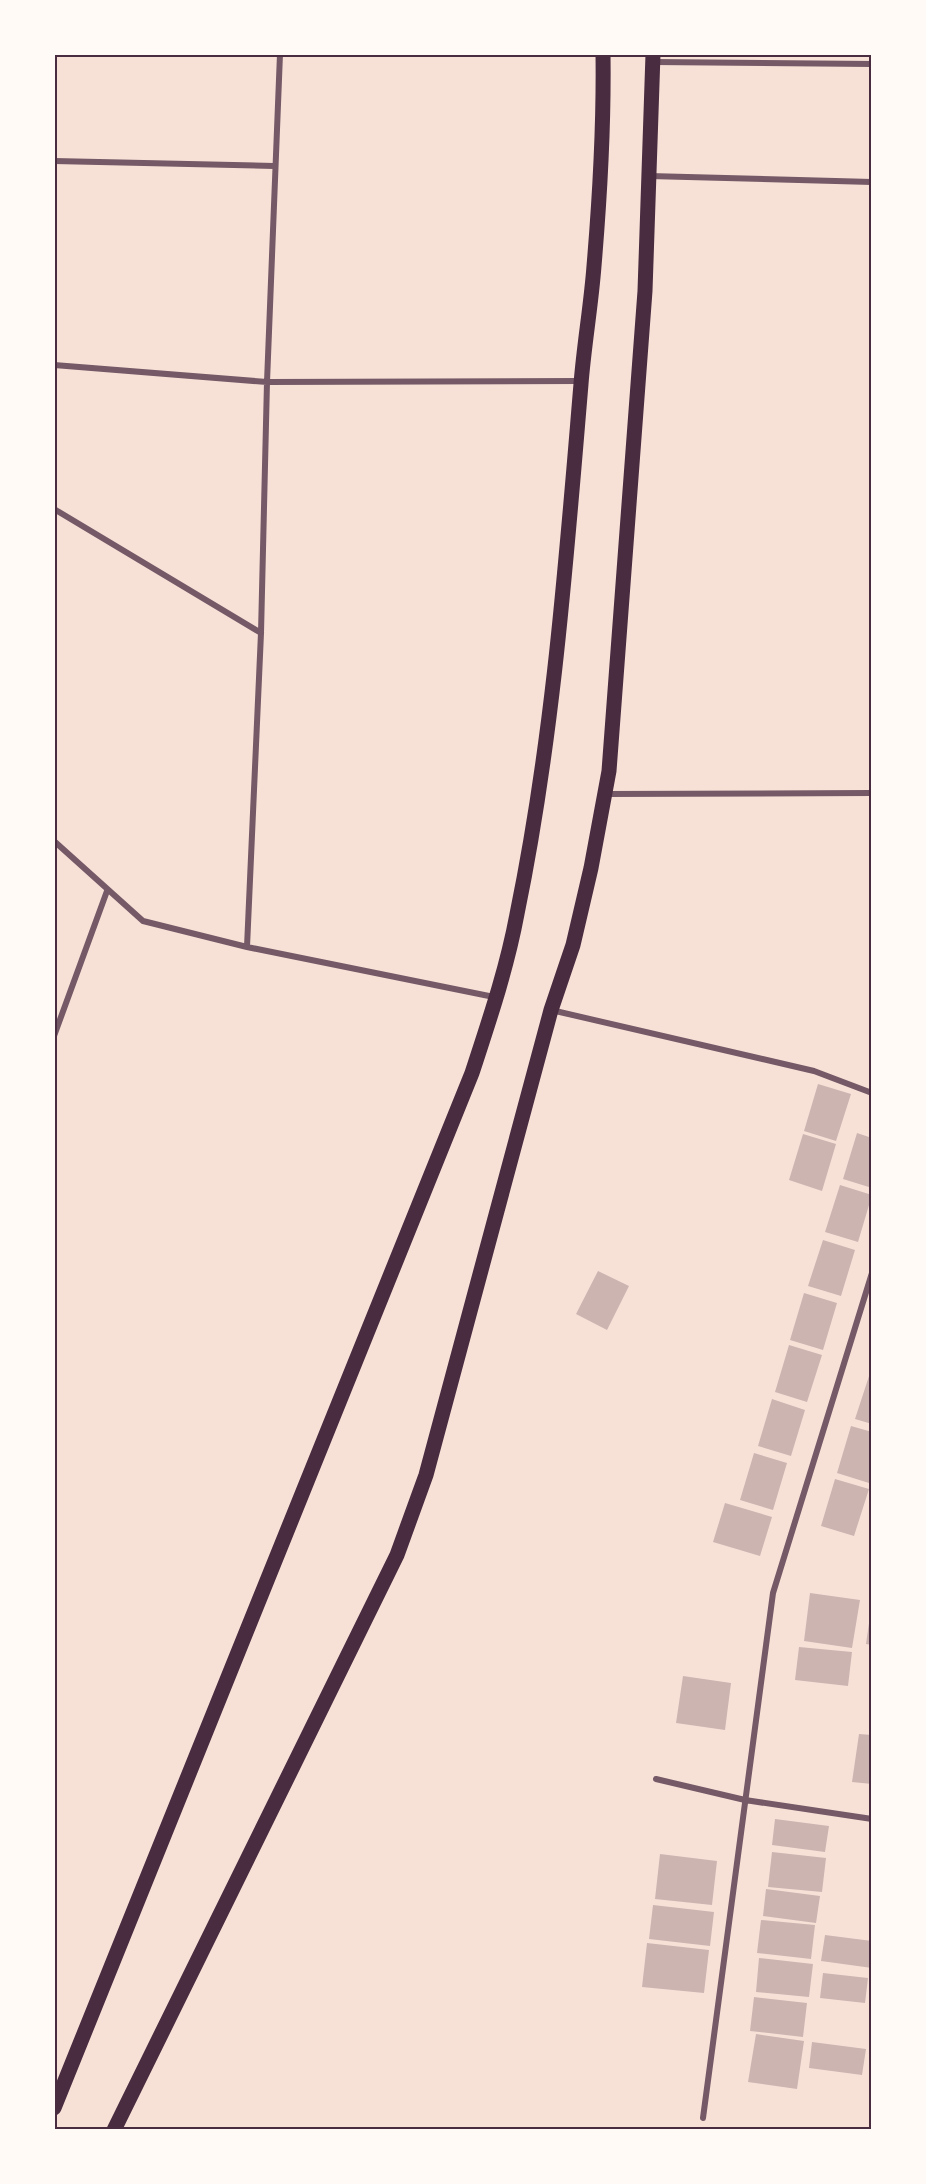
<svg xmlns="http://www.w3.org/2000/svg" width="926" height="2184" font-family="Arial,sans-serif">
<rect width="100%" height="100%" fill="#f7e1d7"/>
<path fill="#ccb4b1" d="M818,1084L851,1094L836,1141L804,1131Z
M857,1133L872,1138V1188L843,1179Z
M803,1134L836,1144L822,1191L789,1180Z
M840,1185L872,1195L858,1242L825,1232Z
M823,1240L855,1250L841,1296L808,1286Z
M598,1271L629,1286L607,1330L576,1314Z
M804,1293L837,1303L823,1350L790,1340Z
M789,1345L822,1355L807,1402L775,1392Z
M870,1373H872V1424L855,1419Z
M772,1399L805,1410L791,1456L758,1446Z
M851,1426L872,1432V1475L869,1483L837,1473Z
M754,1453L787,1463L773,1510L740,1500Z
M835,1479L869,1489L854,1536L821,1526Z
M725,1503L772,1517L760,1556L713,1542Z
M810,1593L860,1600L852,1648L804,1641Z
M871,1609H872V1645L866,1644Z
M799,1647L852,1652L848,1686L795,1680Z
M683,1676L731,1683L725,1730L676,1723Z
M859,1734L872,1735V1784L852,1782Z
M775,1819L829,1826L825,1852L772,1845Z
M772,1852L826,1858L822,1892L768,1887Z
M660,1854L717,1861L712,1905L655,1899Z
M766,1889L820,1896L816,1923L763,1916Z
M653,1905L714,1912L710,1946L649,1939Z
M761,1920L815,1925L811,1959L757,1953Z
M825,1935L872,1941V1968L821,1961Z
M647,1943L709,1950L704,1993L642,1987Z
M759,1958L813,1964L809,1997L756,1992Z
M823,1973L868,1978L865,2003L820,1998Z
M754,1997L807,2003L803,2037L750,2031Z
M756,2034L804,2041L797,2089L748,2082Z
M812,2042L866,2049L862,2075L809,2068Z"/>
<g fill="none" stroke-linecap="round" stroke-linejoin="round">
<path stroke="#755966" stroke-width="6" d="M654,62L872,64
M54,161L274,166
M649,176L872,182
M54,365L267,382L580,381
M54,509L261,633
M606,794L872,793
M54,841L143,921L247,947L494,997
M247,947L261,633L267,382L280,54
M551,1010L814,1071L872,1093
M54,1036L107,891
M656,1779L745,1800L872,1819
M703,2118L773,1593L872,1273"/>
<path stroke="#4a2c40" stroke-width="15" d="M54,2108L472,1073C489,1021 507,968 517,914C553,739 566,562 581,384C584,345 591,306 594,266C600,195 604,125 603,54
M114,2130L397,1555L426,1475L551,1010L573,945L591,868L609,771L645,291L653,54"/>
</g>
<rect width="926" height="2184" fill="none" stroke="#fffaf5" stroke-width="111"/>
<rect x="56" y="56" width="814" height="2072" fill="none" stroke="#4a2c40" stroke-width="2"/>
</svg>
